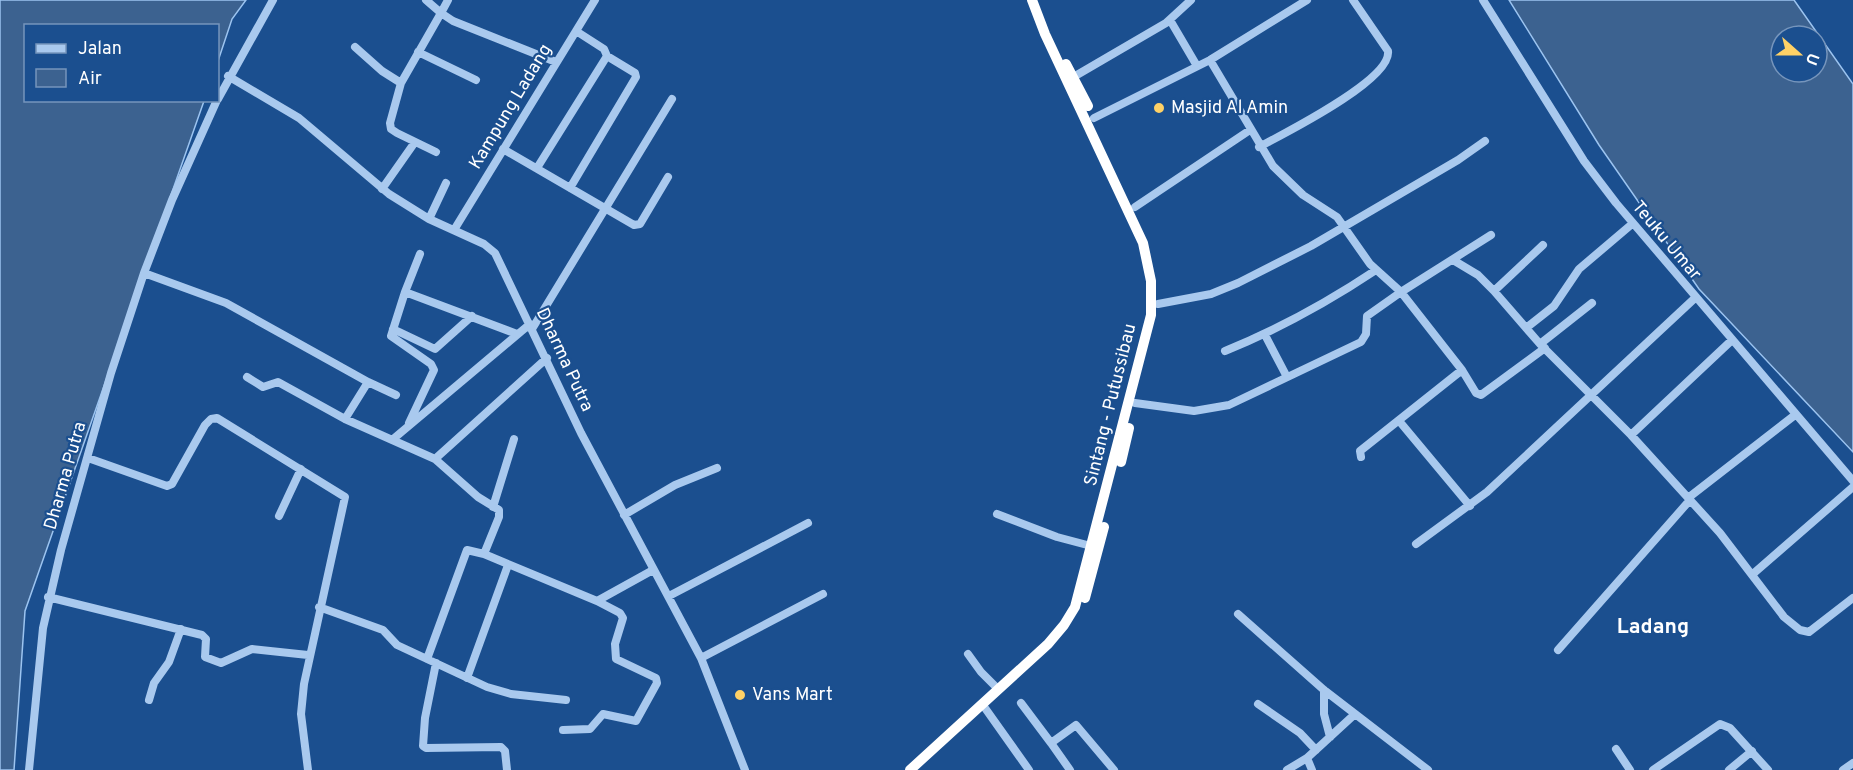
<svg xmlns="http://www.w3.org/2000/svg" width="1853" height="770" font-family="Overpass,sans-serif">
<rect width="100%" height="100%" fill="#1b4f8f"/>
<path fill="#3c6290" stroke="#9cc4f0" stroke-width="1.5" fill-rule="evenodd" d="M0,0H246L232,19L218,61V26H26V100L204,101L25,611L14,770H0Z
M1509,0H1794L1853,84V452L1699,289L1599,145ZM1781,36H1817V72H1781Z"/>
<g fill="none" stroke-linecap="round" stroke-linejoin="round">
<path stroke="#a9c9ee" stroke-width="8" d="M426,0L441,13L401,83L390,123L391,129L397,133L436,152
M448,0L441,13L453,21L556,62
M1483,0L1584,161L1616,203L1853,481
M1170,20L1197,66
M355,47L382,71L401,83
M418,52L476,80
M1210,60L1273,166L1303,195L1337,217L1370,264L1401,292L1491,235
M228,76L299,118L389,194L429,219L484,244L495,253L581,433L701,658L745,770
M1070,79L1166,23L1191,0
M218,99L273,0
M1094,118L1210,60L1307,0
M1259,147C1283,134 1392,80 1388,51L1353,0
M503,149L634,225L640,224L668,177
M537,168L607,56
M570,188L636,77L635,73L607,56L604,49L576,31
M382,189L415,142
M1135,207L1250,130
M429,219L446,183
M454,230L595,0
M1543,245L1494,291L1540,344L1631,435L1732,340
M420,254L405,292L517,334
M1453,260L1478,275L1494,291
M144,273L226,303L368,382L345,419L435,459L547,358
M405,292L391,336L431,364L434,370L409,423
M1158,304L1211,294L1238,283L1311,246L1458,160L1485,141
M1526,328L1554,306L1579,269L1632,224
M393,329L435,349L472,316
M532,329L672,99
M1265,335L1287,377
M1540,344L1592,303
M1225,351C1279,329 1328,302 1376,270
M247,377L263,387L278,382L345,419
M368,382L396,395
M1135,403L1194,411L1229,405L1361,342L1366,334L1367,316L1401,292L1462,370
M1400,422L1470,506
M1631,435L1720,533L1784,617L1800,630L1809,632L1853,598
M392,440L530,324
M1361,457L1360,451L1462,370L1476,393L1481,395L1545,348
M88,458L167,486L172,484L205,425L211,419L217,418L345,497L304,684L301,714L308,770
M435,459L478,497L499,510V517L484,554
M1688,498L1795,415
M493,507L514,439
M997,514L1057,537L1091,546
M624,515L675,485L717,468
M279,516L301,469
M1416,544L1487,492L1695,298
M1754,573L1853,487
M669,596L808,523
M48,597L202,635L206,639L205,657L221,663L252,649L308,655
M319,607L383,630L397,645L487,687L511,694L566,700
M1238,614L1324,690L1428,770
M1558,650L1690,500
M968,654L981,672L998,689
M701,658L823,594
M427,659L467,550L484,554L597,601L653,570
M436,663L425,718L423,746L426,748L501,747L505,751L507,770
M467,678L508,565
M1324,690V714L1330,737
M149,700L154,683L169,662L181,629
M1021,703L1051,743
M1258,704L1300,733L1316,750
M985,708L1029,770
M563,730L590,729L603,714L636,721L657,683L656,678L616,659L615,644L623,618L620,613L597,601
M1616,749L1630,770
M1307,758L1355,714
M29,770L43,628L61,550L111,373L144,273L172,200L217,100
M1070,770L1051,743L1076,725L1114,770
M1287,770L1307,758L1312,770
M1653,770L1720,724L1730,728L1768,770
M1729,770L1752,751
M1843,770L1853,763"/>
<path stroke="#fff" stroke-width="10" d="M1066,64L1088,106
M1121,462L1129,428
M1085,598L1104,527
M910,770L1048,644L1064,625L1075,607L1151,315V281L1143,243L1045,34L1032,0"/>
</g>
<g fill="#ffd166" stroke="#1b4f8f" stroke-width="2">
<circle cx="1159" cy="108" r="6"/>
<circle cx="740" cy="695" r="6"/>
</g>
<g text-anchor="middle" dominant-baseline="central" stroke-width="4.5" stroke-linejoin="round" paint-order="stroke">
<g font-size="18" fill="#fff" stroke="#1b4f8f">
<text transform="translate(511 107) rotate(-59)">Kampung Ladang</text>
<text transform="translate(1666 241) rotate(50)">Teuku Umar</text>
<text transform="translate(564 360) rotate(65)">Dharma Putra</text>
<text transform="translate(1111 405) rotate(-76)">Sintang - Putussibau</text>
<text transform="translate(66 476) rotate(-74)">Dharma Putra</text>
</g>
<g font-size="18" fill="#fff" stroke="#1b4f8f" text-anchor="start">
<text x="1171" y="108">Masjid Al Amin</text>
<text x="752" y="695">Vans Mart</text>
</g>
<g font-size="21" font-weight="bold" fill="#fff" stroke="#1b4f8f">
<text x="1653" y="627">Ladang</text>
</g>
</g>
<rect x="24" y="24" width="195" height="78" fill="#1b4f8f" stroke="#7695bc" stroke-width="1.5"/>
<rect x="36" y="44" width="30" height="9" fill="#a9c9ee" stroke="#7695bc" stroke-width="1.5"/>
<text x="78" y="54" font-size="18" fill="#ffffff">Jalan</text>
<rect x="36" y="69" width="30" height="18" fill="#3c6290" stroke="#7695bc" stroke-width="1.5"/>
<text x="78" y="84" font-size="18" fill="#ffffff">Air</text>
<g transform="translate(1799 54) rotate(111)"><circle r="28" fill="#1b4f8f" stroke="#7695bc" stroke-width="1.5"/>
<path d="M0-4.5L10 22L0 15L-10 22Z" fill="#ffd166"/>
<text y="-9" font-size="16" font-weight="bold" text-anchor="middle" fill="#ffffff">U</text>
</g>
</svg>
